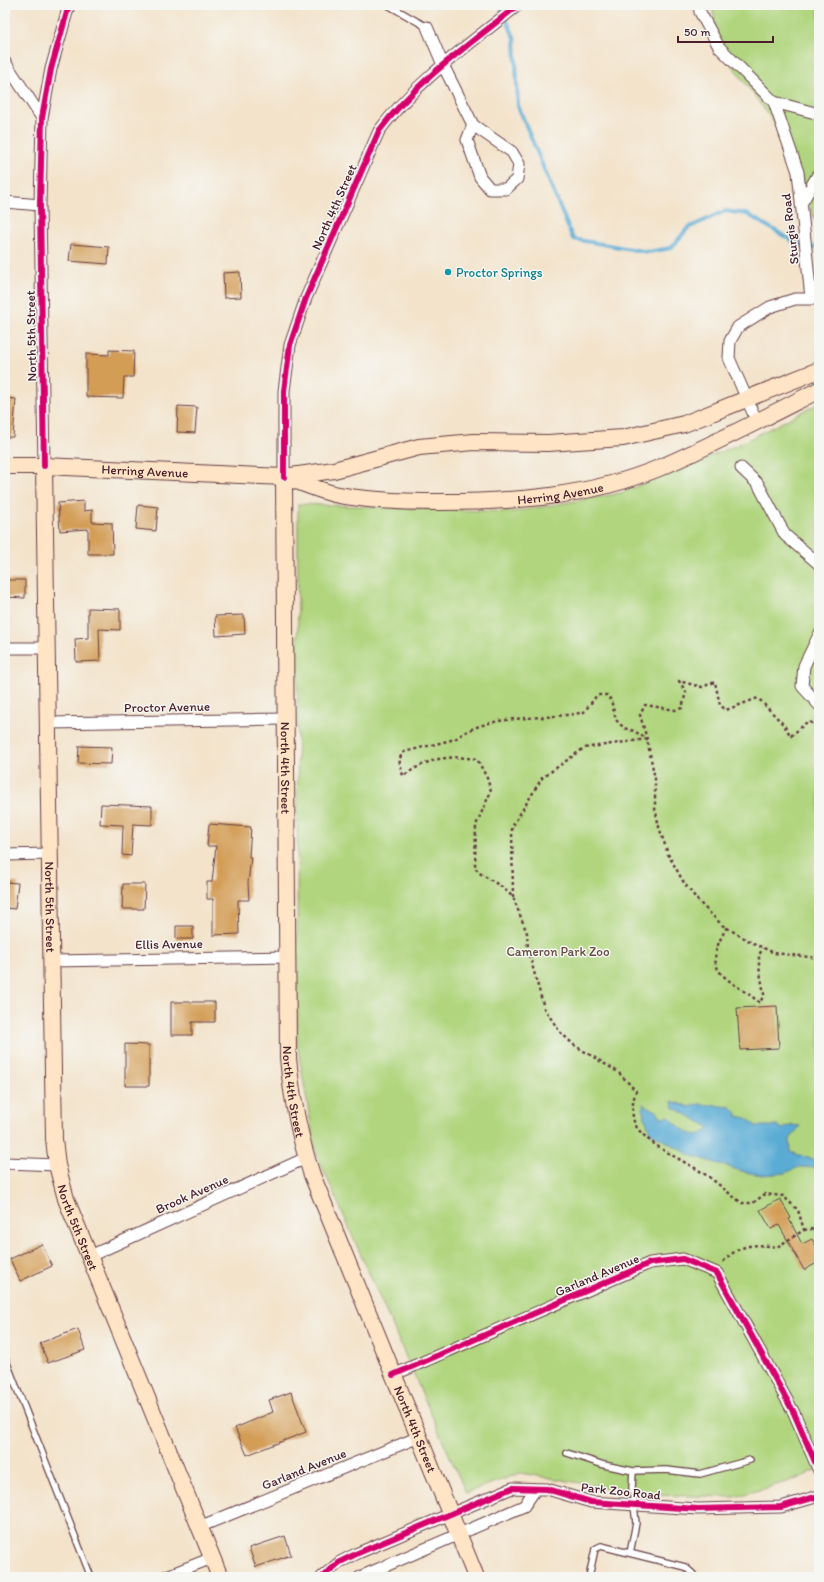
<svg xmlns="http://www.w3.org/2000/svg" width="824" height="1582" font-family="Itim,sans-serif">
<rect width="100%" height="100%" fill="#f6f6f2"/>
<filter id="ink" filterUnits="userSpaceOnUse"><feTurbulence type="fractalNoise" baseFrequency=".025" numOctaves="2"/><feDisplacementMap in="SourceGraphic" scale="8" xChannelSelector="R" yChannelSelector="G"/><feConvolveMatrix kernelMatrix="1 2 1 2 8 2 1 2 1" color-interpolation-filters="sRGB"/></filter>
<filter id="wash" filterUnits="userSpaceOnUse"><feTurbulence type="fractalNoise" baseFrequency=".012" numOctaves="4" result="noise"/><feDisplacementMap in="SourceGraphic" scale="16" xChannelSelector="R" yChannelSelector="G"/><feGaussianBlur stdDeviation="0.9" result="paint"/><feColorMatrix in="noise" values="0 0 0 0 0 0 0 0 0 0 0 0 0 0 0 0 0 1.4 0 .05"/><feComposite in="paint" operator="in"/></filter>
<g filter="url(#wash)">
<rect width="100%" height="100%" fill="#f3e3cb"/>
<path fill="#b0d57e" stroke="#7d7a54" d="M712,5H819V232L787,141L719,47Z
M819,403V1468L800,1478L735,1497L652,1495L520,1473L466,1493L316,1153L297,1044L298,504L513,512L621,493L742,443Z"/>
<path fill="#5aacd5" stroke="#526680" d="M672,1101L690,1107L699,1104L731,1107L736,1112L737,1116L747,1118L756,1126H778L783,1129L792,1125L800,1126L790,1139L791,1152L819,1162V1168L799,1167L785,1173L762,1175L745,1172L690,1155L650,1132L642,1109L644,1104L658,1112L661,1117L669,1116C679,1127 697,1145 709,1127L673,1107Z"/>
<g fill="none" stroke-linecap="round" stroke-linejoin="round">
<path stroke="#5aacd5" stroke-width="4" d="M500,5L515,39L518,106L573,239L648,252L671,248L688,228L725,211L747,214L791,240L812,249L819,244"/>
</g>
<g id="blocks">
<path fill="#d39d57" d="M71,244L109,247L108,264L69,261Z
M240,272L241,297L224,298L223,273Z
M109,350L134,351L133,377H124L123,398L86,397V354L109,355Z
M5,398L16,399L13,437H5Z
M178,406L197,407L195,433L177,432Z
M84,501V511L92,510V522L112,523L113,554H88V529L60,531L58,503Z
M138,505L158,507L156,531L136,529Z
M5,580H25V598L5,597Z
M88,608L120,609V630L99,629L100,661L76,662L75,639L88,638Z
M244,615L245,634L216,636L215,616Z
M79,746L112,747L111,764L78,763Z
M101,804L152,806V825L133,824L131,856L122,855L123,825L100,824Z
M209,824L251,827L249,857H251L248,883L249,900H238L239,934L213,935V899H207V882H212L216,846H207Z
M5,882L18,883L15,909L5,908Z
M123,884H145L144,909H122Z
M176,926H193V939H176Z
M171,1002H215V1022H192V1035H171Z
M777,1006L779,1048L740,1050L737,1008Z
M125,1044L149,1045V1086H125Z
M780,1199L791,1218L789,1219L802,1244L812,1239L819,1251V1262L804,1270L779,1225L771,1229L760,1210Z
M42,1244L52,1266L20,1281L10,1259Z
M78,1329L85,1350L48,1363L40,1343Z
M291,1392L306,1432L247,1455L235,1428L273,1412L269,1400Z
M285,1536L291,1555L256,1567L249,1548Z"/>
</g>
</g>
<g filter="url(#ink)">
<use href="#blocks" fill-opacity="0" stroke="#633c43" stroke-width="1"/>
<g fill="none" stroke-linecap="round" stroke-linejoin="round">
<defs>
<path id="service" d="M388,5L427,27
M5,1358L91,1577
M567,1453L604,1465L633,1471
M630,1553L636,1523L632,1488L633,1471L666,1470L700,1474L750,1460
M589,1577L595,1549L601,1546L685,1567L693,1574V1577"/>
<path id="minor" d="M699,5L700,12L719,47L774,102L798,172L811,298
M427,27L443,65L473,125L512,152L519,164L517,179L506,189H490L480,177L467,140L473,125
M5,62L42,118
M774,102L819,114
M5,202L40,205
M801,204L819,173
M757,422L729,358L730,341L738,327L770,307L795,299H819
M44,466L40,205L42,118L51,69L69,5
M741,468L758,484L785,535L819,564
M284,477V391L290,345L306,298L379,131C416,81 470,44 518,5
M819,635L804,666L802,686L819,705
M5,648H47
M48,723L286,719
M5,855L50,854
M52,961L287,957
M5,1163L57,1165
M90,1256L306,1158
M393,1375L650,1263L683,1259L717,1273L794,1413L819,1471
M199,1527L419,1437
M164,1577L212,1558
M322,1577L340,1562L358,1553L512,1488L547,1489L591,1502L698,1509L781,1507L819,1496
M360,1577L524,1506L535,1490"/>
<g id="secondary">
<path id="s1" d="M5,466H44L284,477L334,470L419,447L474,442L548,443L623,438L684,424L819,370"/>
<path id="s2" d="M44,466L54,1139L57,1165L66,1199L220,1577"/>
<path id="s3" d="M284,477L288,1058C292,1099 299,1136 312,1175L476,1577"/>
<path id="s4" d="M288,478C303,483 318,490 334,494C367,501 405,502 439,502C513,502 589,497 659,468C713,445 766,417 819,390"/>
</g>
</defs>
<use href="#service" stroke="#633c43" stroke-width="8"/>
<use href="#minor" stroke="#633c43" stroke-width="13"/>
<use href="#secondary" stroke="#633c43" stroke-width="18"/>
<path stroke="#633c43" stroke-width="2.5" stroke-dasharray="3 3" stroke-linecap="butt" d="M513,897L512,827L542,778L584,748L647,739L655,779V808L659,827L668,854L684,883L699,902L722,925L751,942L774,953L819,958
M727,927C698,975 728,976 760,1003L764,994L759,967V955L763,948
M804,1230L819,1228
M723,1262C741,1243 753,1244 777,1247L804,1230L798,1210L783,1196L765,1194L753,1203H742C729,1194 717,1182 703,1173C683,1160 653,1148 638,1129C630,1119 632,1102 636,1091L618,1072L574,1045L560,1032L544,1008L528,950L527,933L513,897L502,887L481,874L475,868L476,825L491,791L487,778L477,759C446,755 429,758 403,776L399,759L404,752L455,739C492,711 541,722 584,712L597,695H607L611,700L616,720L624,728L634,731L647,739L640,715L645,705L675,710L682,708L686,692L679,681L702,687L715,682L720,705L726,710L758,698L783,724L791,736L807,722L819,724"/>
<use href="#service" stroke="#fff" stroke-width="5.5"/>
<use href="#minor" stroke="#fff" stroke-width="11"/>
<use href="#secondary" stroke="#ffe4c6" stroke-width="16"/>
<defs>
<path id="cycleway" d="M44,466L40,205L42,118L51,69L69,5
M284,477V391L290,345L306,298L379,131C416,81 470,44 518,5
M393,1375L650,1263L683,1259L717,1273L794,1413L819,1471
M322,1577L340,1562L358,1553L512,1488L547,1489L591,1502L698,1509L781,1507L819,1496"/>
</defs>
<use href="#cycleway" stroke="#f6f6f2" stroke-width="8"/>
<use href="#cycleway" stroke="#d6006c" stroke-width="6"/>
</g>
</g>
<circle fill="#0f9aa8" stroke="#f6f6f2" stroke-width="1.5" cx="448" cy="272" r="4"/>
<g text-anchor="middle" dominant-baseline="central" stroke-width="3" stroke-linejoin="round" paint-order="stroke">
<g font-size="13" fill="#4a1f2b" stroke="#f6f6f2">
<text transform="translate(334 207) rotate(-66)">North 4th Street</text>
<text transform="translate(790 229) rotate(-97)">Sturgis Road</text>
<text transform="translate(31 336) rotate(-91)">North 5th Street</text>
<text stroke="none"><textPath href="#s1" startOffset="140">Herring Avenue</textPath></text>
<text stroke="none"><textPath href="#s4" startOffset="276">Herring Avenue</textPath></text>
<text transform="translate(167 707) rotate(-1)">Proctor Avenue</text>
<text stroke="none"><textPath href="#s3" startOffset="291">North 4th Street</textPath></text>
<text stroke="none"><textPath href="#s2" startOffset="441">North 5th Street</textPath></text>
<text transform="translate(169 944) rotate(-1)">Ellis Avenue</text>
<text stroke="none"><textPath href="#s3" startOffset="615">North 4th Street</textPath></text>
<text transform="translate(192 1194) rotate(-24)">Brook Avenue</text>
<text stroke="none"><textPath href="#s2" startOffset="765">North 5th Street</textPath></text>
<text transform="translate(597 1275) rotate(-23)">Garland Avenue</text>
<text stroke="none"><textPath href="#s3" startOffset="975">North 4th Street</textPath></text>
<text transform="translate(304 1469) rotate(-22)">Garland Avenue</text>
<text transform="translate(621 1491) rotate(6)">Park Zoo Road</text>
</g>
<g font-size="13" fill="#0d838f" stroke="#f6f6f2" text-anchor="start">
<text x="456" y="272">Proctor Springs</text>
</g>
<g font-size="13" fill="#644c40" stroke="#f6f6f2">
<text x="558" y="951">Cameron Park Zoo</text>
</g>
</g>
<rect width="824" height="1582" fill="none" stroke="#f6f6f2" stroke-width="20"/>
<path d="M678 36v6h95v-6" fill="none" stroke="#4a1f2b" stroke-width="2"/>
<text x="684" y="36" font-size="12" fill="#4a1f2b" stroke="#f6f6f2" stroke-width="3" paint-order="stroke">50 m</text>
</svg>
